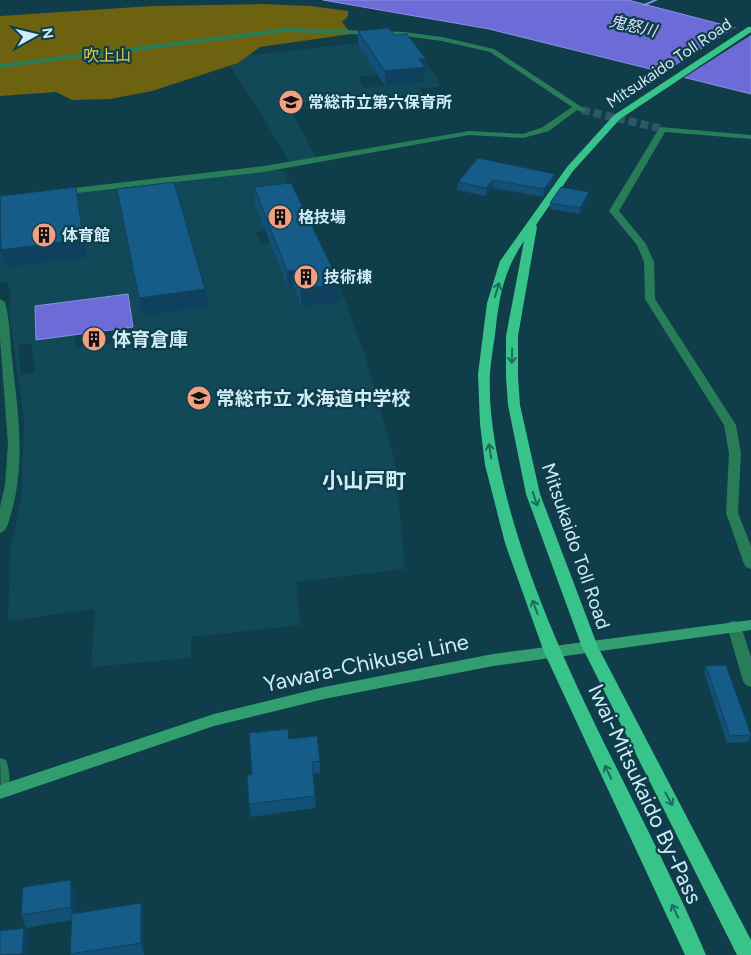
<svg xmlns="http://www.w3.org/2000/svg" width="751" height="955" font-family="Figtree,'Noto Sans JP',sans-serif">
<rect width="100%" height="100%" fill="#0f3d4a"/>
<path fill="#114958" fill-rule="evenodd" d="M386,40L406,42L436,75L441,87L420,88L425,98L354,99L288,104L316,157L289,162L253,100L224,58ZM386,74L394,85L364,88L358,77Z
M277,170L284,172L345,301L365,355L395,462L405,569L296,582L301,625L191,637V658L91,667L95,609L8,621L10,552L21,498L24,421L9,309L11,294L8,283L0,282V207L31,198ZM266,230L309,237L261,244L256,232ZM315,245L301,307L294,288ZM128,294L133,327L36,340ZM111,330L113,343L76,347L75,335ZM31,343L35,372L21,375L18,345Z"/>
<path fill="#6d620f" d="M263,4L311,6L348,11V16L342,22L351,34L260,47L238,63L152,91L110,99L72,100L56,92L0,96V16L152,6Z"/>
<path fill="#6d6bd8" stroke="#8a91e1" d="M323,0H628L751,32V94L489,29Z
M128,294L133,327L36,340L35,306Z"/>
<path fill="#0f3d4a" d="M738,26L751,29V35L682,79L662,74Z"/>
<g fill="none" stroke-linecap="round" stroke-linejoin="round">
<path fill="#8a91e1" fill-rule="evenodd" d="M653,0H658L645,6L642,5Z"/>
<path stroke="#2c5764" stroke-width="8" stroke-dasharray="8 4" stroke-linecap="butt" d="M582,110L663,129"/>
<path fill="#287d58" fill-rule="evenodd" d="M286,28L404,32L442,37L494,49L586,110L582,112L577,110L549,131L523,138L469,135L264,172L59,195L55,192L56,190L264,166L469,131L523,134L543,127L572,107L490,52L442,41L404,36L286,32L0,68V64Z
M660,127L751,135V139L665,132L619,211L646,244L654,262L655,299L736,425L741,453L738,513L751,546V569L746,567L744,564L726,513L729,453L724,425L645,299L644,262L637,245L609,211Z
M0,299L5,302C10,321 10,340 12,359C18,411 26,463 11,514C8,522 8,530 0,533V507L5,485L8,444L0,339Z
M734,621L739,622L741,626L751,657V687L746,685L743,681L727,626L729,622Z
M0,758L6,760C10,769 11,787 7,796L1,798Z"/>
<path fill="#329e70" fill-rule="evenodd" d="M751,620V630L493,666L324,699L214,726L0,799V785L214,714L324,687L493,654Z"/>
<path fill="#38c38b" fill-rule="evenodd" d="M748,27H751V32L620,119L573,171L536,225L537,227L518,336V377L520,405L540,494L598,647L751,940V955H737L582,647L526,494L508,405L506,377V336L524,241C503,272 499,298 495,335C493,348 491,360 490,373C488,418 498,463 509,506C552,665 642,804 706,955H685L544,652L505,543L485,465L480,424L478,374L487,303L500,261L567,167L614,115Z"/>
</g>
<path fill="#125075" d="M358,31L394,35L426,59V73H424V82L385,86L358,45Z
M555,174L554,182L543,197L492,188L486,196L457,190L458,182Z
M254,187L340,284V302L301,307L294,288L288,289L255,204Z
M117,189L208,307L142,316Z
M589,192L588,198L579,214L550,209V203Z
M706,666L751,735L748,742L727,743L704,672Z
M289,739L320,761V773L313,774L316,808L251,817L249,804L252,775Z
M76,892L75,913L141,903L144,916V955H71V920L26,928L21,915Z"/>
<path fill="#0f415f" d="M419,59H426V73H424V82L385,86V71Z
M555,174L554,182L543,197L544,189Z
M493,180L492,188L486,196V188Z
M76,187L87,257L6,267L1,250Z
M589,192L588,198L579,214L580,208Z
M293,270L294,288L288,289L287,271Z
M340,284V302L301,307V289Z
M205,289L208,307L142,316L139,298Z
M71,880L76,892L75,920L71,907Z
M141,903L144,916V955L141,943Z
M24,928L30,940L28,955L22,954Z"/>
<path fill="#155d88" stroke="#0f415f" d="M389,28L394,35L407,34L426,59H419L425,67L385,71L358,31Z
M478,158L555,174L544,189L493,180L486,188L458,182Z
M174,182L205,289L139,298L117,189Z
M291,183L340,284L301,289L293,270L287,271L254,187Z
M76,187L83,239L1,250L0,196Z
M561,187L589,192L580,208L550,203Z
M726,665L751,735L730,736L706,666Z
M288,729L289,739L317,736L320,761L312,762L315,796L249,804L247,775H252L249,733Z
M71,880V907L21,915L23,887Z
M141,903V943L70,954L72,914Z
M24,928L22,954L0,955V931Z"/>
<defs><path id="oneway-shaft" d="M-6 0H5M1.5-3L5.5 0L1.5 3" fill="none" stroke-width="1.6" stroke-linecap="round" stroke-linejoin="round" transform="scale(1.25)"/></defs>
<g stroke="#1d6c61">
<use href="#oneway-shaft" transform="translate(497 290) rotate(-73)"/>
<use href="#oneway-shaft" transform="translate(512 356) rotate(91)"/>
<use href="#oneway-shaft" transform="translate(490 451) rotate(-99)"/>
<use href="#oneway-shaft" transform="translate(535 499) rotate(72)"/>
<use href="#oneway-shaft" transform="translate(535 607) rotate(-110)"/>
<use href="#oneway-shaft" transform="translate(608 772) rotate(-115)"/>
<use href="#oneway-shaft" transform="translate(669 799) rotate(61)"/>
<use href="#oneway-shaft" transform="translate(675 911) rotate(-116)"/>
</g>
<defs>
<symbol id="school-disc" viewBox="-11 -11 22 22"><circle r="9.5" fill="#f2a081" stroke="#0f3d4a"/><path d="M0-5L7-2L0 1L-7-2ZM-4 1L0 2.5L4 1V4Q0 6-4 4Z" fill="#111"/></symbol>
<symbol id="building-disc" viewBox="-11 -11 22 22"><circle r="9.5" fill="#f2a081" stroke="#0f3d4a"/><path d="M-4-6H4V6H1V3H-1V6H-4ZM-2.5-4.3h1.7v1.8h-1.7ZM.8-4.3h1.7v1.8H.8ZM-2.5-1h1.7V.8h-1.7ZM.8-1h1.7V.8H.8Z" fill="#111"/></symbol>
</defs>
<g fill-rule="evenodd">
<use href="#school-disc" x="277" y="88" width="28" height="28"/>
<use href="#building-disc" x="266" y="203" width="28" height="28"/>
<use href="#building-disc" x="30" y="221" width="28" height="28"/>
<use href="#building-disc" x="292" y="263" width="28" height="28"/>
<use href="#building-disc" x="80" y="325" width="28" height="28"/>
<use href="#school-disc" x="185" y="384" width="28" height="28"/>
</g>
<g text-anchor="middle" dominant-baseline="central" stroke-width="4.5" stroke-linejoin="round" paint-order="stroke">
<g font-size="16" font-style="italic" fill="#dde0fc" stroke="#0f3d4a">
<text transform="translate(633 26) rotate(13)">鬼怒川</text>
</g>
<g font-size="16" fill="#dfcb41" stroke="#0f3d4a">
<text x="107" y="55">吹上山</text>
</g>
<g font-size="16" fill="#cfebf6" stroke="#0f3d4a">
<text transform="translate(669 63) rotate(-34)">Mitsukaido Toll Road</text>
</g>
<g font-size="16" font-weight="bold" fill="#cfebf6" stroke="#0f3d4a" text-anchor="start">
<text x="308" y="102">常総市立第六保育所</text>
<text x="298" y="217">格技場</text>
<text x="62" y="235">体育館</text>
<text x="324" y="277">技術棟</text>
</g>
<g font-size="19" font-weight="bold" fill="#cfebf6" stroke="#0f3d4a" text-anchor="start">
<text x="112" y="339">体育倉庫</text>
<text x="216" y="398">常総市立 水海道中学校</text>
</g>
<g font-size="19" fill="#cfebf6" stroke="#0f3d4a">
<text transform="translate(576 546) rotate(71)">Mitsukaido Toll Road</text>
</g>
<g font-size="21" font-weight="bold" fill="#cfebf6" stroke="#0f3d4a">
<text x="364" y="480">小山戸町</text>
</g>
<g font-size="22" fill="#cfebf6" stroke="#0f3d4a">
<text transform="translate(366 663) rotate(-12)">Yawara-Chikusei Line</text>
<text transform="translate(645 794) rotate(65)">Iwai-Mitsukaido By-Pass</text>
</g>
</g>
<g transform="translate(35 35) rotate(82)" stroke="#0f3d4a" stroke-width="4" paint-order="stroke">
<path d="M0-4L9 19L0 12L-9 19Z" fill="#cfebf6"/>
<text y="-8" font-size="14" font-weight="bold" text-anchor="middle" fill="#cfebf6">N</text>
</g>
</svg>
